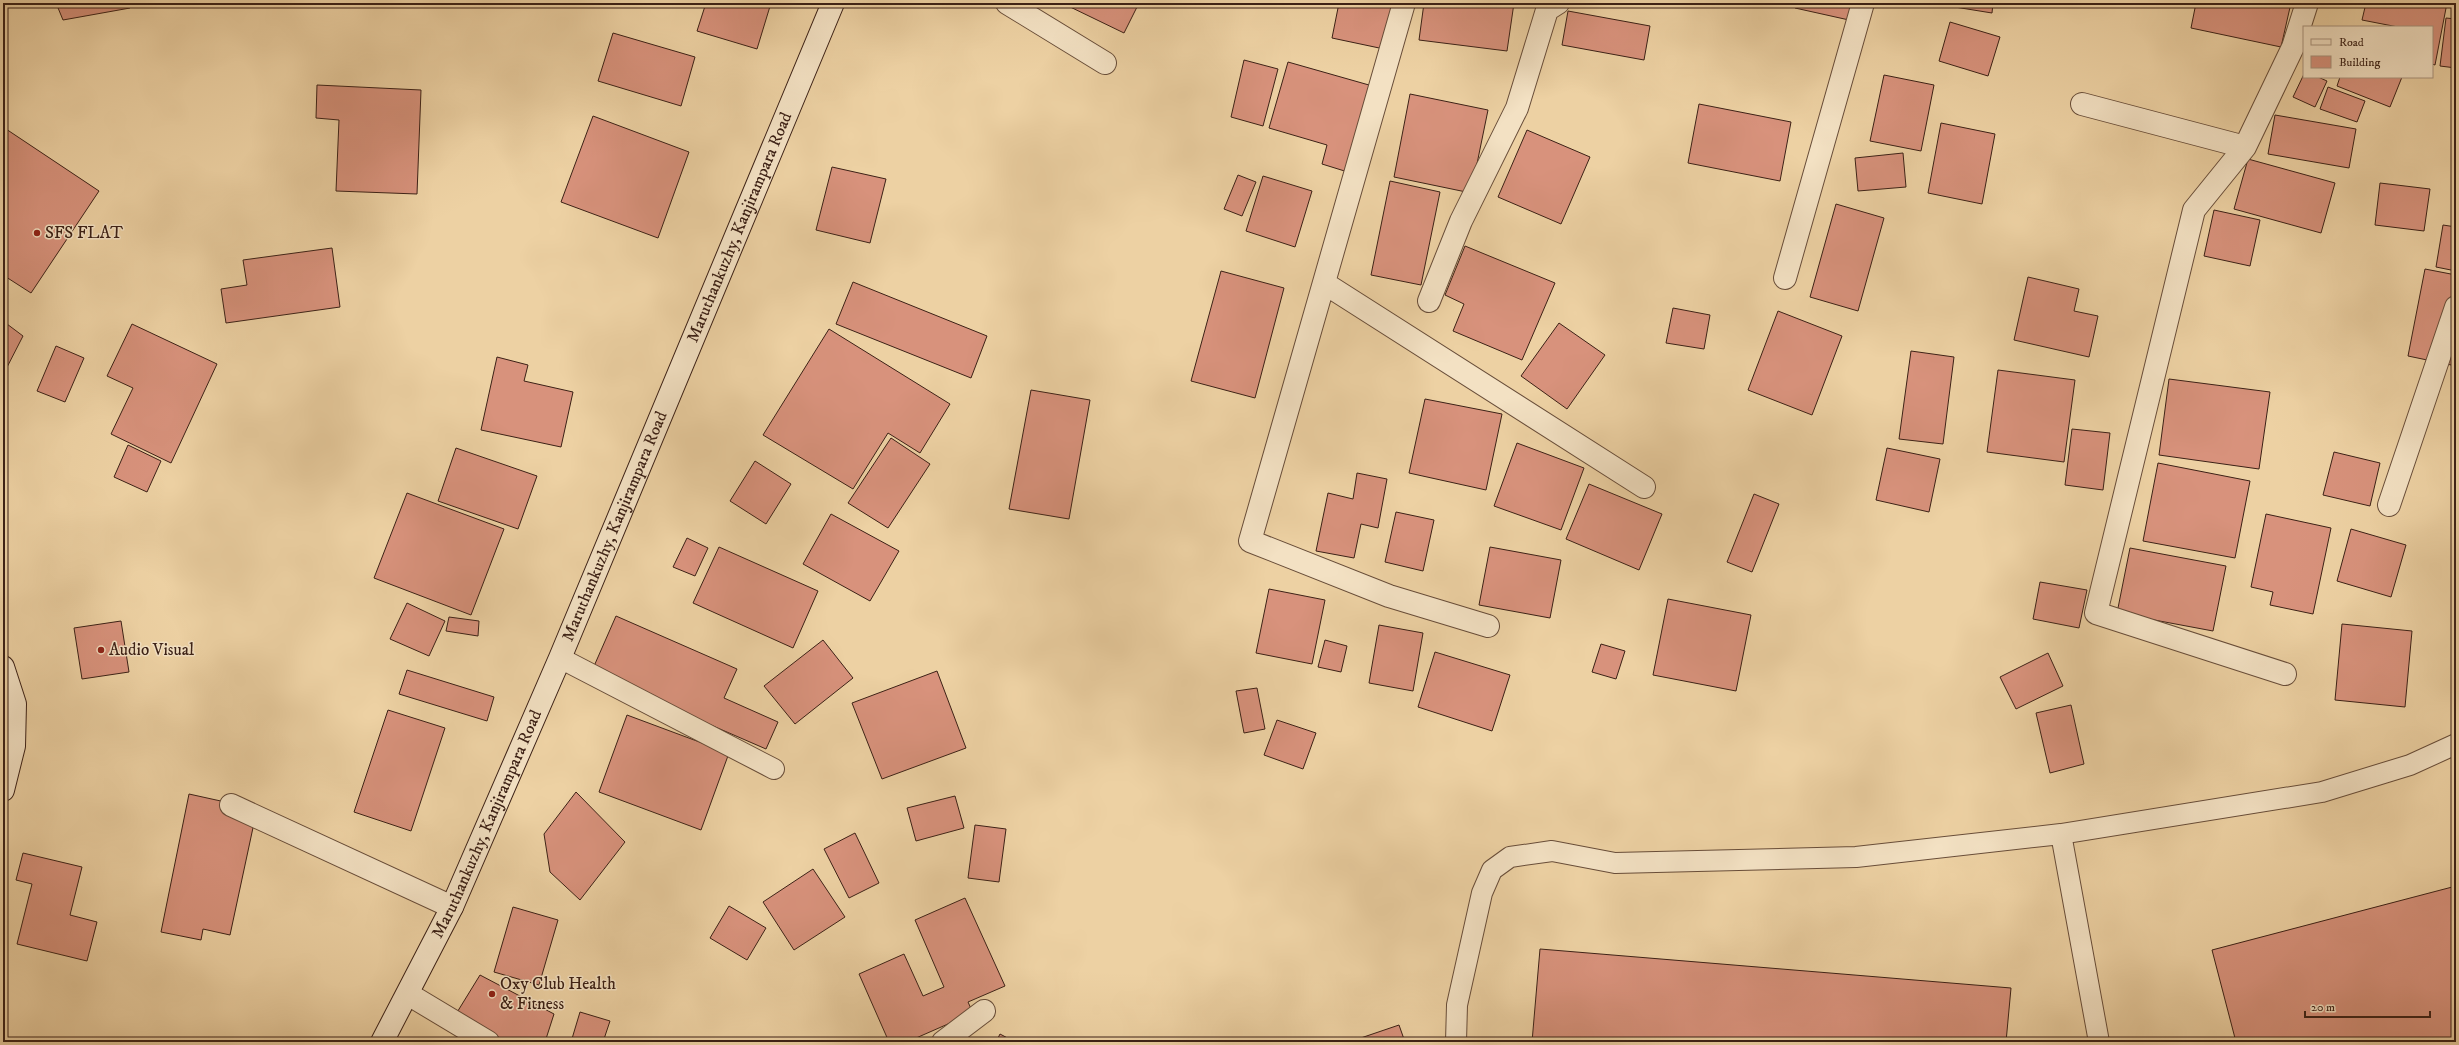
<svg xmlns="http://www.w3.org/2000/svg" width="2459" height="1045" font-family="'IM FELL DW Pica',serif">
<rect width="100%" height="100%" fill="#edd1a3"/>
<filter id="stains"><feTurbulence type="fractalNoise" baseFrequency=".005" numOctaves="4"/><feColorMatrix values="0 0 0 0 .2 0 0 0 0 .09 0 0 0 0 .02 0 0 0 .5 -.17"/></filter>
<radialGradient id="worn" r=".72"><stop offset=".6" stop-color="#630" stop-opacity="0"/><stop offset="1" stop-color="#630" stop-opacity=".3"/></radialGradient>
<path fill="#d8927c" stroke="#3c2116" d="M56,3H128L130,8L63,20Z
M706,3H771L757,49L697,31Z
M1062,3H1139L1124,33Z
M1339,3H1394L1384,49L1332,38Z
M1424,3H1514L1507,51L1419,40Z
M1796,3H1853L1849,20L1795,8Z
M1930,3H1993L1992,13Z
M2196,3H2291L2281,47L2191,28Z
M2366,3H2447L2435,65L2432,64V27H2398L2362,20Z
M1568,11L1650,26L1644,60L1562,45Z
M2446,18L2456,19V68L2440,66Z
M1950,22L2000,37L1988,76L1939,61Z
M613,33L695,57L681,106L598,81Z
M1244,60L1278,69L1263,126L1231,117Z
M1288,62L1376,87L1351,173L1322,164L1327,145L1269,128Z
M2304,74V77H2318L2327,81L2315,107L2293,97Z
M1884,75L1934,85L1921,151L1870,141Z
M2340,77H2402L2390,107L2337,86Z
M317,85L421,90L417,194L336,191L339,120L316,118Z
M2328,87L2365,101L2357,122L2320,109Z
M1410,94L1488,110L1471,193L1394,177Z
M1699,104L1791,122L1780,181L1688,163Z
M2275,115L2356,129L2349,168L2268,154Z
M593,116L689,152L658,238L561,202Z
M1941,123L1995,134L1982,204L1928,193Z
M3,127L99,191L31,293L3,275Z
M1527,130L1590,157L1561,224L1498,197Z
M1903,153L1906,187L1858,191L1855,158Z
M2248,159L2335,183L2321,233L2234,209Z
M832,167L886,179L870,243L816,230Z
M1238,175L1256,182L1242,216L1224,209Z
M1263,176L1312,191L1295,247L1246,231Z
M1390,181L1440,192L1421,285L1371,275Z
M2380,183L2430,189L2424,231L2375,225Z
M1836,204L1884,218L1858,311L1810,297Z
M2214,210L2260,220L2250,266L2204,256Z
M2443,225L2456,227V271L2436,267Z
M1465,246L1555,283L1522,360L1453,331L1464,304L1445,295Z
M332,248L340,307L226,323L221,289L247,285L243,260Z
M2425,269L2456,275V366L2408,356Z
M1221,271L1284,288L1255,398L1191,381Z
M2028,277L2079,289L2074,311L2098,316L2089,357L2014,340Z
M853,282L987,336L971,378L836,324Z
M1673,308L1710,315L1704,349L1666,343Z
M1778,311L1842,336L1812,415L1748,390Z
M3,321L23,336L3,375Z
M1559,323L1605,355L1567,409L1521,376Z
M132,324L217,364L171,463L111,434L133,388L107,376Z
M829,329L950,404L920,453L888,433L853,489L763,435Z
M56,346L84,358L65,402L37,391Z
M1911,351L1954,357L1943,444L1899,439Z
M497,357L528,365L524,381L573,392L561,447L481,430Z
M1998,370L2075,380L2064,462L1987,452Z
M2169,379L2270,392L2259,469L2159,455Z
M1031,390L1090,400L1069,519L1009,509Z
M1425,399L1502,414L1486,490L1409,473Z
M2072,429L2110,433L2103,490L2065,485Z
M891,438L930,464L888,528L848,503Z
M1517,443L1584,468L1561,530L1494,506Z
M128,445L161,461L147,492L114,477Z
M456,448L537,476L518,529L438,501Z
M1887,448L1940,459L1929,512L1876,500Z
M2334,452L2380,463L2370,506L2323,495Z
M755,461L791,484L766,524L730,501Z
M2158,463L2250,481L2235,558L2143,541Z
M1357,473L1387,479L1378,528L1361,524L1354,558L1316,551L1328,493L1353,499Z
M1589,484L1662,514L1639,570L1566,539Z
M407,493L504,529L471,615L374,578Z
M1754,494L1779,504L1752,572L1727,562Z
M1396,512L1434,520L1423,571L1385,562Z
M831,514L899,551L870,601L803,564Z
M2266,514L2331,528L2313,614L2270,605L2273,592L2251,587Z
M2351,529L2406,545L2391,597L2337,581Z
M687,538L708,548L695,576L673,567Z
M719,547L818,591L793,648L693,603Z
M1490,547L1561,560L1550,618L1479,605Z
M2130,548L2226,566L2213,631L2117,613Z
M2040,582L2087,590L2079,628L2033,619Z
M1269,589L1325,600L1312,664L1256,653Z
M1668,599L1751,615L1736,691L1653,675Z
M407,603L445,621L429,656L390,639Z
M616,616L737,669L724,698L778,722L766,749L591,673Z
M449,617L479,621L478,636L446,631Z
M121,621L129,672L82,679L74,628Z
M2342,624L2412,631L2405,707L2335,700Z
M1379,625L1423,633L1413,691L1369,683Z
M823,640L853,678L795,724L764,686Z
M1325,640L1347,646L1341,672L1318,667Z
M1601,644L1625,651L1616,679L1592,672Z
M1435,652L1510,675L1492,731L1418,707Z
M2048,653L2063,686L2016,709L2000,677Z
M407,670L494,697L487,721L399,694Z
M937,671L966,748L882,779L852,703Z
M1257,688L1265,729L1244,733L1236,691Z
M2071,705L2084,764L2050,773L2036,713Z
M388,710L445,728L411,831L354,812Z
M627,715L729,753L701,830L599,792Z
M1277,720L1316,733L1303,769L1264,755Z
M576,792L625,842L580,900L550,872L544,834Z
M189,794L257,809L230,935L203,929L201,940L161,932Z
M955,796L964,828L916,841L907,808Z
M975,825L1006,829L999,882L968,878Z
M855,833L879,883L849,898L824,849Z
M23,853L82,867L70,915L97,922L87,961L17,944L32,884L16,880Z
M813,869L845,917L794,950L763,902Z
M2456,886V1042H2236L2212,950Z
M965,898L1005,986L968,1002L973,1013L907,1042H889L859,974L904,954L923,996L944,987L915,920Z
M729,906L766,928L747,960L710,938Z
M513,907L558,920L539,985L494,972Z
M1540,949L2011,988L2006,1042H1532Z
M480,975L554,1014L545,1042H506L456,1014Z
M580,1012L610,1021L603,1042H571Z
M1399,1025L1405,1042H1349Z
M1000,1034L1015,1042H996Z"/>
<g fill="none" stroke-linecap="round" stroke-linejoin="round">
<defs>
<path id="service" d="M560,658L774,769
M2061,834L2099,1042
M1456,1042L1457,1005L1482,893L1492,870L1510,857L1552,851L1615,863L1856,857L2061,834L2322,792L2410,765L2456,744"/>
<path id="minor" d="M1007,3L1105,63
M1404,3L1250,541L1389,596L1488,626
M2082,104L2245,147
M1785,278L1863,3
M1324,283L1644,487
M1429,301L1461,221L1517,108L1547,10L1558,3
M2389,505L2456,307
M2285,674L2096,613L2194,210L2245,147L2293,47L2307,3
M231,805L452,907
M408,994L488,1042
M943,1042L984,1011"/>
<g id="secondary">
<path d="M3,667L15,704L14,746L3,790"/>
<path id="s1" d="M382,1042L452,907L560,658L833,3"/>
</g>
</defs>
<use href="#service" stroke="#684d39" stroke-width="22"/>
<use href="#minor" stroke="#684d39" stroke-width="24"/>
<use href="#secondary" stroke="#3c2116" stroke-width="24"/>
<use href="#service" stroke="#f3e1c3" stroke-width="20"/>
<use href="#minor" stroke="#f3e1c3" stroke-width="22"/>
<use href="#secondary" stroke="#f3e1c3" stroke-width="22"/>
</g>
<g fill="#8f2418" stroke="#f3e1c3" stroke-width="1.5">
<circle cx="37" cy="233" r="4"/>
<circle cx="101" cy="650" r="4"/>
<circle cx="492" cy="994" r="4"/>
</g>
<g text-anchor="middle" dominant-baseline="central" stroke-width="3" stroke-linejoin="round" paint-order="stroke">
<g font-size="17" fill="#3c2116" stroke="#f3e1c3">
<text stroke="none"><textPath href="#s1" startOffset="890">Maruthankuzhy, Kanjirampara Road</textPath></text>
<text stroke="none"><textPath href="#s1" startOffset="566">Maruthankuzhy, Kanjirampara Road</textPath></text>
<text stroke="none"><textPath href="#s1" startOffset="242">Maruthankuzhy, Kanjirampara Road</textPath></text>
</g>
<g font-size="17" fill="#3c2116" stroke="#f3e1c3" text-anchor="start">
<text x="45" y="233">SFS FLAT</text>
<text x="109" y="650">Audio Visual</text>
<text x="500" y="984">Oxy Club Health<tspan x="500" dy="20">&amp; Fitness</tspan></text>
</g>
</g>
<rect width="2459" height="1045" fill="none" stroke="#edd1a3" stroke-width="16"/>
<rect x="4" y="4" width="2451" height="1037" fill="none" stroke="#3c2116" stroke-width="2"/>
<rect x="8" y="8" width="2443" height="1029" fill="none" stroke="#3c2116"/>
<rect x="2303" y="26" width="130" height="52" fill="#f3e1c3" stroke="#aa947e"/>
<rect x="2311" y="39" width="20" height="6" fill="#f3e1c3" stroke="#aa947e"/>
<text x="2339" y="46" font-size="12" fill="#3c2116">Road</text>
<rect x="2311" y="56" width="20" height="12" fill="#d8927c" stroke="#aa947e"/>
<text x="2339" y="66" font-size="12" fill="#3c2116">Building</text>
<path d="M2305 1011v6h125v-6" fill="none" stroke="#3c2116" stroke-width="2"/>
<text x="2311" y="1011" font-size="12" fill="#3c2116" stroke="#f3e1c3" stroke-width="3" paint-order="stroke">20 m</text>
<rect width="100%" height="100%" filter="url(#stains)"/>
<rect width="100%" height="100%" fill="url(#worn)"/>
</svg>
